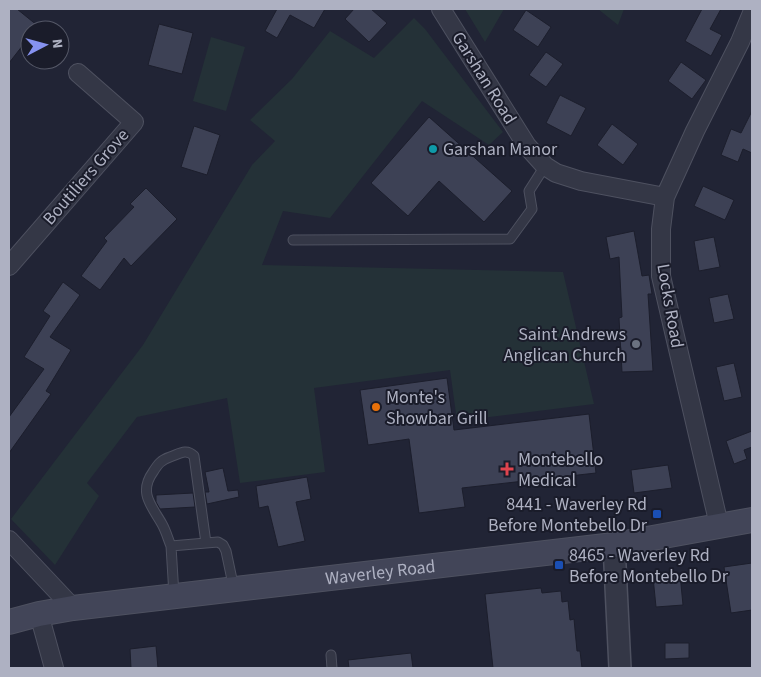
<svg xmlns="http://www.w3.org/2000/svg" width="761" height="677" font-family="'Source Sans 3',sans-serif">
<rect width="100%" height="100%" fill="#212435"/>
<path fill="#243137" d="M465,9H504L485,42Z
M598,9H624L618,25Z
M414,18L425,29L503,132L489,145L422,101L330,218L283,211L262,265L563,272L594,404L457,421L450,370L314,388L325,472L240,483L227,398L137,417L87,483L99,496L55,565L11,519L143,345L252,165L275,141L250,120L292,79L330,31L374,58Z
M211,37L245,47L226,111L193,101Z"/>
<path fill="#3d4155" stroke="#1c1e2c" d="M9,9H17L38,26L35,30H30V36L9,63Z
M277,9H325L314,28L290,15L277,38L265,31Z
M354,9H371L387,23L369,42L345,19Z
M702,9H721L710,29L722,35L711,56L685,41Z
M526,10L551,27L538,47L513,30Z
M159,24L193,33L182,74L148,65Z
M546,52L563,64L546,87L529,75Z
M681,62L706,80L692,99L668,81Z
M560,95L586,108L571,136L546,123Z
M752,111V153L743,149L738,162L721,155L731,129L741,133Z
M429,117L512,191L484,222L439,181L408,216L371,183Z
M612,124L638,144L623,165L597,145Z
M194,126L220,135L207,175L181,167Z
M703,186L734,200L725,220L694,206Z
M146,188L177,219L131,266L124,258L100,290L81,276L107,241L104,238L134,207L130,204Z
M634,231L642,276L649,275L652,294H648L653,371L622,372L619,318L622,317L619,257L610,259L606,237Z
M714,237L720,267L699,271L694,241Z
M63,282L80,295L50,337L71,350L46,391L51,394L9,453V417L44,369L24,357L50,316L43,311Z
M728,294L734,319L714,323L709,298Z
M734,363L742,397L724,401L716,367Z
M447,378L454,430L589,414L596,473L462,488L465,507L419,513L409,439L368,445L360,390Z
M752,431V447L744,450L747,459L734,464L726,441Z
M668,465L672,488L634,493L631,470Z
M223,468L228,491L238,490L239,497L207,504L205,492H209L205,472Z
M307,477L311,499L296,502L305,541L278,547L268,506L259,508L256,486Z
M193,493L195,507L160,509L156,502V495Z
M752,563V610L731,613L724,567Z
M680,574L683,605L656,607L653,577Z
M541,588L542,593L561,591L562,602L568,601L570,620L574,619L577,651H580L582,668H493L485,594Z
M665,643H689V658L665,659Z
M156,646L158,668H131L130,649Z
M411,653L413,668H349L348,660Z"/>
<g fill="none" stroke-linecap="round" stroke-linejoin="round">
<defs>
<path id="service" d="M293,240L510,239L532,209L529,191L545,166
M171,546C168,539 166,531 162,524C152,506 138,493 153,472C158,464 161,460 170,457C179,454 186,448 194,456L206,543L218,542L223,545L226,551L234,589
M174,595L171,546L206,543
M331,655L332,668"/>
<path id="minor" d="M441,9L527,146L545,166L556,173L581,181L665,197
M9,266L134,122L78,73
M719,525L661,276V229L665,197L695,131L740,42L752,13
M9,540L73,608
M39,614L54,668"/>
<path id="tertiary" d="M614,545L620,668"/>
<g id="secondary">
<path id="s1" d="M9,622L39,614L73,608L614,545L752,520"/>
</g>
</defs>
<use href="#service" stroke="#4e5160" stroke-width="11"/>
<use href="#minor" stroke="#4e5160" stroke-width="20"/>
<use href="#tertiary" stroke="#4e5160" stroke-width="24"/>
<use href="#secondary" stroke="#4e5160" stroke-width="26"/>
<use href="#service" stroke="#343746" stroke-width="9"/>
<use href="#minor" stroke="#343746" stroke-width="18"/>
<use href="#tertiary" stroke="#343746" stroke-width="21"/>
<use href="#secondary" stroke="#424558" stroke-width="24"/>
</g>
<circle fill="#0f9aa8" stroke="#1a1c2a" stroke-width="2" cx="433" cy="149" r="5"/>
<circle fill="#6b7280" stroke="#1a1c2a" stroke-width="2" cx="636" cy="344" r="5"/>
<circle fill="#e8710a" stroke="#1a1c2a" stroke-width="2" cx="376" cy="407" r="5"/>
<path fill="#e0444e" stroke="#1a1c2a" stroke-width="2" d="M504.5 461.5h5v5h5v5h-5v5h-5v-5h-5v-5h5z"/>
<g fill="#1a4fb4" stroke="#1a1c2a" stroke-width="2">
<rect x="652" y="509" width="10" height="10" rx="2.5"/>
<rect x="554" y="560" width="10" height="10" rx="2.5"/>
</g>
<g text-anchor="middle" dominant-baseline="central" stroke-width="4" stroke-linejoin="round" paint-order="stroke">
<g font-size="18" fill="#aeb1c2" stroke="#1a1c2a">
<text transform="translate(484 78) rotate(58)">Garshan Road</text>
<text transform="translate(86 177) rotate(-49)">Boutiliers Grove</text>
<text transform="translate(670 306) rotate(80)">Locks Road</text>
<text stroke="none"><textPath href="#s1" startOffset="375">Waverley Road</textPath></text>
</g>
<g font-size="18" fill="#aeb1c2" stroke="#1a1c2a" text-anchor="start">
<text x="443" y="149">Garshan Manor</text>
<text x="626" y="334" text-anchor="end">Saint Andrews<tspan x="626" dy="21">Anglican Church</tspan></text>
<text x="386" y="397">Monte's<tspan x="386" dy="21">Showbar Grill</tspan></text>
<text x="518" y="459">Montebello<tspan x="518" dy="21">Medical</tspan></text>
<text x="647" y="504" text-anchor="end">8441 - Waverley Rd<tspan x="647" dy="21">Before Montebello Dr</tspan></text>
<text x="569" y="555">8465 - Waverley Rd<tspan x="569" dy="21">Before Montebello Dr</tspan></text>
</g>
</g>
<rect width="761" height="677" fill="none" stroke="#aeb1c2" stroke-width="20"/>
<g transform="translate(45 45) rotate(84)"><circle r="24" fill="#1a1c2a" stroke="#555867"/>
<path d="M0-4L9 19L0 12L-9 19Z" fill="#8692f0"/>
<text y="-8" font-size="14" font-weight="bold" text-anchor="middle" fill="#aeb1c2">N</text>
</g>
</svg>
